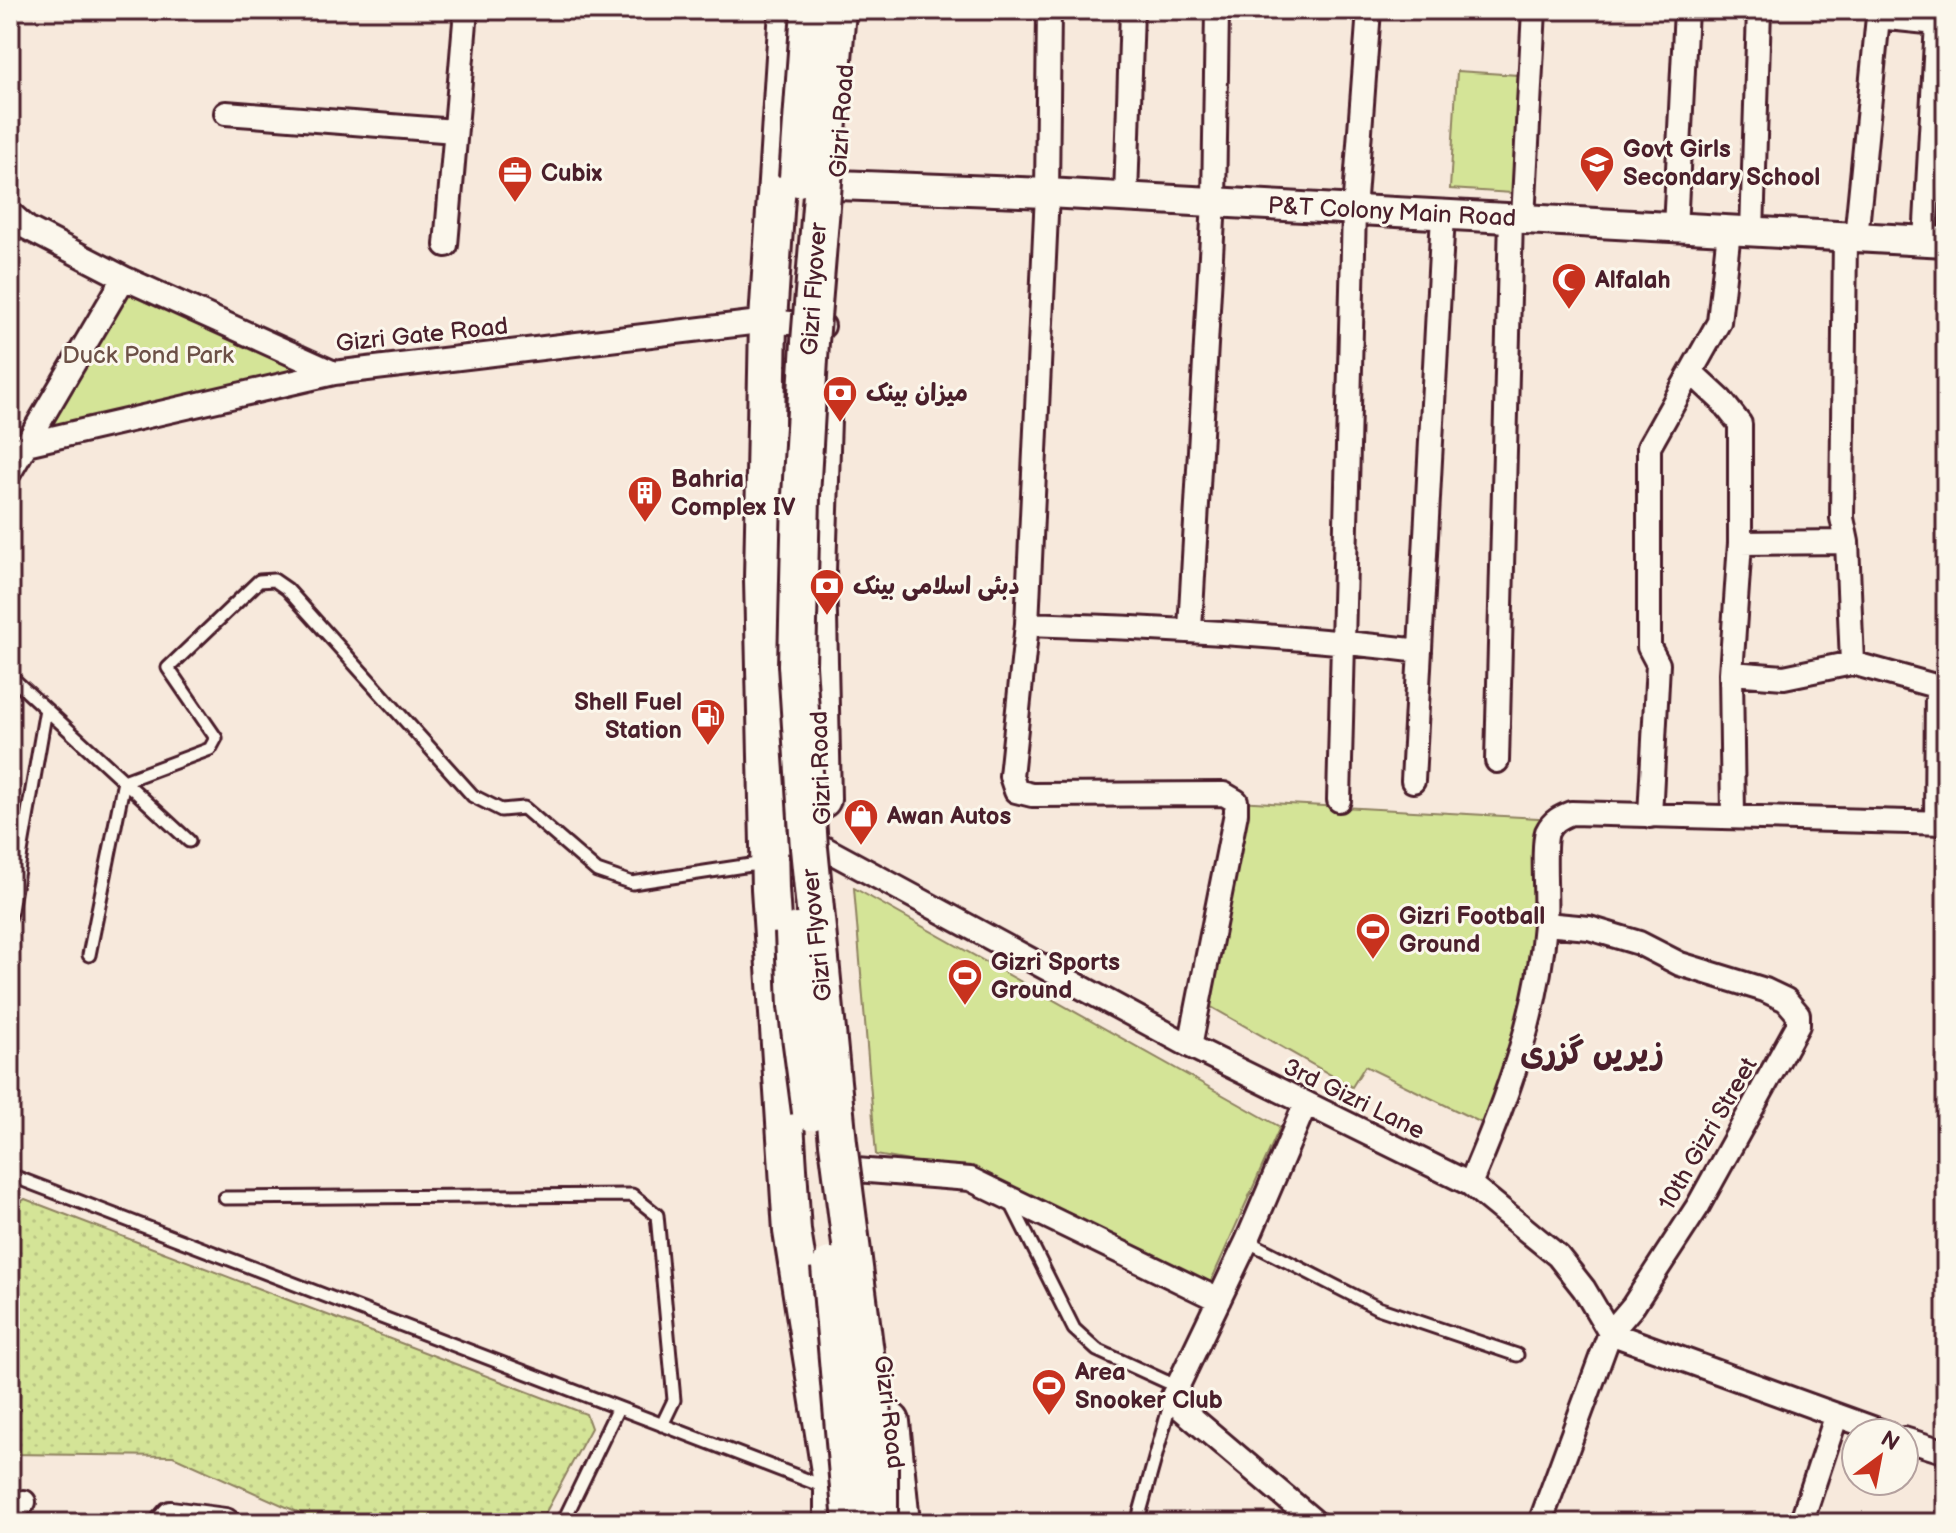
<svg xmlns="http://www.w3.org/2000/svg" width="1956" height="1533" font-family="'Balsamiq Sans','Playpen Sans Arabic',sans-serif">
<defs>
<pattern id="grass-dots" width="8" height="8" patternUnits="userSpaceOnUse" patternTransform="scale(2)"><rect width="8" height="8" fill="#d4e497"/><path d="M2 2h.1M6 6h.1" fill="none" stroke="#b8c382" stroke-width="1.8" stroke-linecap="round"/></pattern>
</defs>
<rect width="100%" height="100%" fill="#f7e9dc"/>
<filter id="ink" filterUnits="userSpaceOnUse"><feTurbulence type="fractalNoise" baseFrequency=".0125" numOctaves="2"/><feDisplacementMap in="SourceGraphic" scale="16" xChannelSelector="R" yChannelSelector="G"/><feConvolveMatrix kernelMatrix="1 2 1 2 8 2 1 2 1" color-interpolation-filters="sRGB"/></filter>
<g filter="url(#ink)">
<path fill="url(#grass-dots)" stroke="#8f8261" stroke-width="2" d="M25,1199L586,1414L591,1428L540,1523H322L173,1456L10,1454V1210Z"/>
<path fill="#d4e497" stroke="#8f8261" stroke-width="2" d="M1457,71L1518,75L1512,193L1450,189Z
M124,278L334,373L26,444Z
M1236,801L1556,819L1535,997L1486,1125L1365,1066L1352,1087L1199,1000Z
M854,888L1280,1127L1208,1288L981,1174L876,1155Z"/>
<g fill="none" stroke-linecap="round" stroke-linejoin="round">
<defs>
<path id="service" d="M10,676L189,841
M10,848L22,847
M10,916L46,709
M89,955L124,781L210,749L216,738L168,668L259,581L274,580L287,589L473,796L501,810L524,808L597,871L632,883L764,863
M10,1175L825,1487
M225,1198L632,1195L657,1215L674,1400L662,1425
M1010,1201L1074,1329L1097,1350L1178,1387
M1247,1241L1378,1308L1517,1355
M570,1523L564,1520L618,1408
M1137,1523L1171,1401"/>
<path id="minor" d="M1049,10L1047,193L1027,624L1011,776L1016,791L1032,795L1224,794L1236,801V813L1190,1046
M226,113L455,131
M1126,197L1132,10
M10,213L27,228L124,278L334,373
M1523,219L1534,10
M1675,228L1686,10
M1752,232L1759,10
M1845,237L1842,518L1847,542L1852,663
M1856,238L1878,17L1937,23
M1925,241L1937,23L1946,24
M446,245L466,10
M1691,372L1721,400L1740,424V543L1731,673L1733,817
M26,444L334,373L768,321L823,326
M10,472L124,278
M1740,543L1847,542
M1027,624C1158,628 1289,635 1420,651
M1190,629L1214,202L1217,10
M1731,673L1784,677L1852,663L1946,689
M1497,761L1511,218
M1413,781L1443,215
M1339,800L1354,211L1369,10
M1650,816L1658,664L1649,647V447L1719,322L1729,231
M1936,823L1937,687
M768,838L824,848L1190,1046L1470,1184L1558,1256L1584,1289L1610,1333L1886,1433
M1305,1105L1247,1241L1171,1400L1316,1523
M856,1170L970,1179L1219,1300
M1470,1184C1506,1101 1538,1015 1545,924C1547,903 1542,847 1547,832C1552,821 1561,817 1571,813L1946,823
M1904,1439L1946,1452
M10,1516L24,1502
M1540,1523L1610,1333L1633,1306L1698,1206L1798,1025V1014L1786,1000L1765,990L1680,964L1639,943L1589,928L1545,924
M1801,1523L1836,1417"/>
<path id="tertiary" d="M837,185L1047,193L1946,242
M165,1523L171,1516L225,1523"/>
<path id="primary" d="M788,10L768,321L763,579L770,889L792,1231L833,1490V1523
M822,799L817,571L822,419
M891,1422L901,1523"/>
</defs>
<use href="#service" stroke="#4a1f2b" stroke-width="17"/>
<use href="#minor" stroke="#4a1f2b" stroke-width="28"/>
<use href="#tertiary" stroke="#4a1f2b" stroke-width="34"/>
<use href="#primary" stroke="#4a1f2b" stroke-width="42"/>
<use href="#service" stroke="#fbf7ec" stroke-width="11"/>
<use href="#minor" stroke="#fbf7ec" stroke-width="22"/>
<use href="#tertiary" stroke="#fbf7ec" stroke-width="28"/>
<use href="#primary" stroke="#fbf7ec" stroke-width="36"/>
<defs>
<path id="primary-bridge" d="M837,10L810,342L801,496L797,665L809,848L838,1143L879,1462V1523
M798,178L810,10
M794,932L797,1006L811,1112
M830,1266L852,1523"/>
</defs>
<use href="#primary-bridge" stroke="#4a1f2b" stroke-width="42" stroke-linecap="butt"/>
<use href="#primary-bridge" stroke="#fbf7ec" stroke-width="36"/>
</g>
</g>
<defs>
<symbol id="school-pin" viewBox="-11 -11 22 30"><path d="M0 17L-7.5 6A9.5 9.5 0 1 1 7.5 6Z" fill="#c8321e" stroke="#fbf7ec"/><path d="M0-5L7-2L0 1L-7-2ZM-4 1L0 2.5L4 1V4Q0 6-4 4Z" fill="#fff"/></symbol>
<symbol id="office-pin" viewBox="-11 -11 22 30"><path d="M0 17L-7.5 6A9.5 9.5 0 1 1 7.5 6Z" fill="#c8321e" stroke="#fbf7ec"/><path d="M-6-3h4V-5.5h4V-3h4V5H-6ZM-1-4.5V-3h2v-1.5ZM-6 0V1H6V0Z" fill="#fff"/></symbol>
<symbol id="mosque-pin" viewBox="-11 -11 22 30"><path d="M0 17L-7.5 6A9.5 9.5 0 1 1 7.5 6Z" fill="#c8321e" stroke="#fbf7ec"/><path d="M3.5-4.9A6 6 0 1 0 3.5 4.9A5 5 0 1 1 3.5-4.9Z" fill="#fff"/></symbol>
<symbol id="bank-pin" viewBox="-11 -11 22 30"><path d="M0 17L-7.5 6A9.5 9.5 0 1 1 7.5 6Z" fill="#c8321e" stroke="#fbf7ec"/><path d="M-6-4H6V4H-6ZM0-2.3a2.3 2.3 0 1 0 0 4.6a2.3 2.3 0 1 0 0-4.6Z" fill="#fff"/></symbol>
<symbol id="building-pin" viewBox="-11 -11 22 30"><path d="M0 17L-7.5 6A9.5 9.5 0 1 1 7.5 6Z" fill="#c8321e" stroke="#fbf7ec"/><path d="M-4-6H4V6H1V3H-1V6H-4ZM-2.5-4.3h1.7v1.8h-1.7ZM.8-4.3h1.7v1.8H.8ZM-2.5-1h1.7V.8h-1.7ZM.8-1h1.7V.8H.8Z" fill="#fff"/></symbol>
<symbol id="fuel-pin" viewBox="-11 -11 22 30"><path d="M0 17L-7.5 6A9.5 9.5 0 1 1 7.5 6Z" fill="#c8321e" stroke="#fbf7ec"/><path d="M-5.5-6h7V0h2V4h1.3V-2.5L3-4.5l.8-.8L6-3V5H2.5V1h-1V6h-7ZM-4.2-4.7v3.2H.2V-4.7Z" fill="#fff"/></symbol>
<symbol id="shop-pin" viewBox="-11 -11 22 30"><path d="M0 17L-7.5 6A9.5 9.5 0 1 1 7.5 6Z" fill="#c8321e" stroke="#fbf7ec"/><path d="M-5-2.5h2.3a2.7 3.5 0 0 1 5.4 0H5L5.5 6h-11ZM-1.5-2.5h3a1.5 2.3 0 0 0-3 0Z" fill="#fff"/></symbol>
<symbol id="stadium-pin" viewBox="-11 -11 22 30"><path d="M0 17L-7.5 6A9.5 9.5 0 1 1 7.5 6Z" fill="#c8321e" stroke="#fbf7ec"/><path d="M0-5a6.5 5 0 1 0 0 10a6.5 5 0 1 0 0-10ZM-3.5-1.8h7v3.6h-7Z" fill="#fff"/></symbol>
</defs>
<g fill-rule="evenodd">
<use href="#school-pin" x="1577" y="143" width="40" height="54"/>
<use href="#office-pin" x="495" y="153" width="40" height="54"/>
<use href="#mosque-pin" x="1549" y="260" width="40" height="54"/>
<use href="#bank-pin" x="820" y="373" width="40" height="54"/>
<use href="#building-pin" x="625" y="473" width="40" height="54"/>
<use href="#bank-pin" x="807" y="566" width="40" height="54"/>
<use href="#fuel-pin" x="688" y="696" width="40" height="54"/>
<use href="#shop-pin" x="841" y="796" width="40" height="54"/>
<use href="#stadium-pin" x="1353" y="910" width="40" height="54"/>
<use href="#stadium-pin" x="945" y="956" width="40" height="54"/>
<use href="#stadium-pin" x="1029" y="1366" width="40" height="54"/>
</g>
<g text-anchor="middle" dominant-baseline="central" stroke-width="6" stroke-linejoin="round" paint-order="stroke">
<g font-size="24" fill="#4a1f2b" stroke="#fbf7ec">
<text transform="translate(842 121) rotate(-86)">Gizri Road</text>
<text transform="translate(1392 212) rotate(3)">P&amp;T Colony Main Road</text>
<text transform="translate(814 289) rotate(-86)">Gizri Flyover</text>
<text transform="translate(422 335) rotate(-6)">Gizri Gate Road</text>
<text transform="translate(821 768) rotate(-92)">Gizri Road</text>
<text transform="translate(817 935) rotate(-96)">Gizri Flyover</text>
<text transform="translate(1354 1099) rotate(26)">3rd Gizri Lane</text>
<text transform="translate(1708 1134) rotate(-60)">10th Gizri Street</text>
<text transform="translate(889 1412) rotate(83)">Gizri Road</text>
</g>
<g font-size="24" font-weight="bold" fill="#4a1f2b" stroke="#fbf7ec" text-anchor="start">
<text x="1623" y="149">Govt Girls<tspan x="1623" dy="28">Secondary School</tspan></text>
<text x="541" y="173">Cubix</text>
<text x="1595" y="280">Alfalah</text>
<text x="866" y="393">میزان بینک</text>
<text x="671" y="479">Bahria<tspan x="671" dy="28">Complex IV</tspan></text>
<text x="853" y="586">دبئی اسلامی بینک</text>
<text x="682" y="702" text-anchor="end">Shell Fuel<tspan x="682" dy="28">Station</tspan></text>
<text x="887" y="816">Awan Autos</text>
<text x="1399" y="916">Gizri Football<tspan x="1399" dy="28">Ground</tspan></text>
<text x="991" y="962">Gizri Sports<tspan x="991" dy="28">Ground</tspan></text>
<text x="1075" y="1372">Area<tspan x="1075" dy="28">Snooker Club</tspan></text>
</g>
<g font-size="24" fill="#6c5046" stroke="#fbf7ec">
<text x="148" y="355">Duck Pond Park</text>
</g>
<g font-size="32" font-weight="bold" fill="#4a1f2b" stroke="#fbf7ec">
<text x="1592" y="1054">زیریں گزری</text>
</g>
</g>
<rect width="1956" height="1533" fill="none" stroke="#fbf7ec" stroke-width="40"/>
<rect x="20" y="20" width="1916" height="1493" fill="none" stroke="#4a1f2b" stroke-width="3" filter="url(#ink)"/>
<g transform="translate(1880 1457) rotate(32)"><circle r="38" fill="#fbf7ec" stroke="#b4a19f" stroke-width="2"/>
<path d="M0-6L14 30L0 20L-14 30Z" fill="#c8321e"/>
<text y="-12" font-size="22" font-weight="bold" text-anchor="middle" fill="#4a1f2b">N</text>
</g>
</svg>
